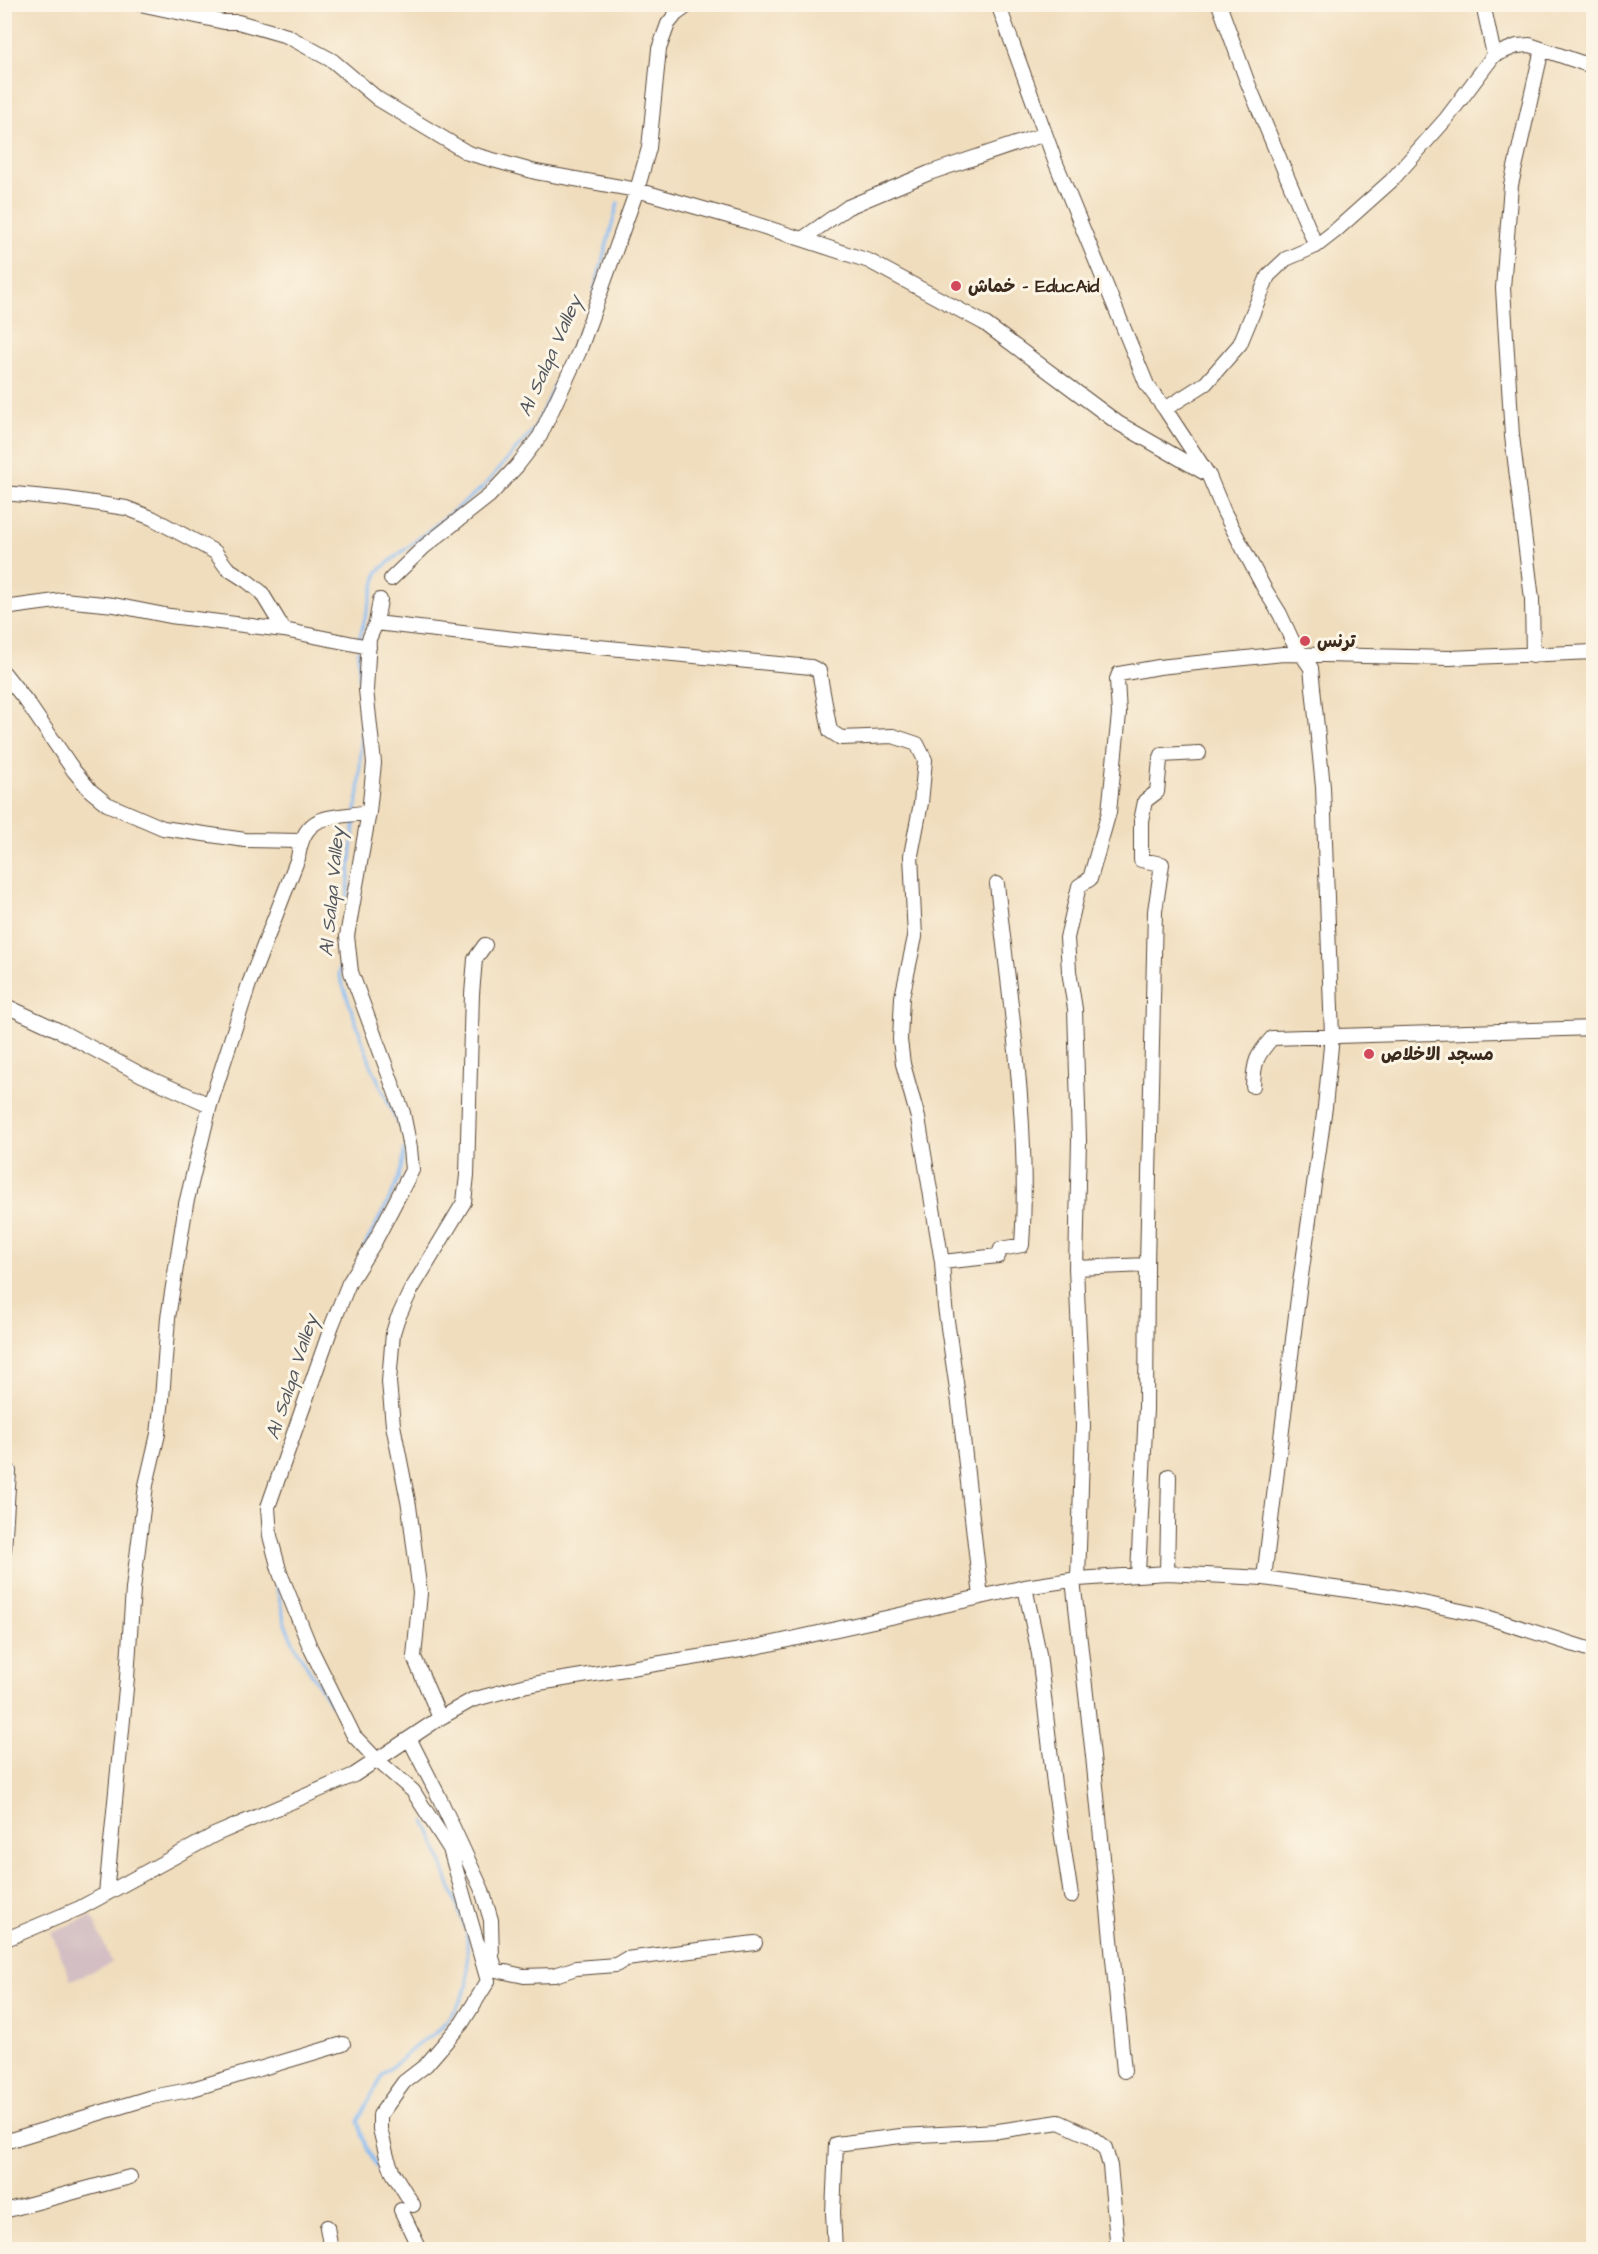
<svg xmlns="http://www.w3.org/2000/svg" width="1598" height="2254" font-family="'Architects Daughter','Playpen Sans Arabic',sans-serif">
<rect width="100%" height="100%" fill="#fcf5e5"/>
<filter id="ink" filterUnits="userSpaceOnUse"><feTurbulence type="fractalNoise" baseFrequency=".0167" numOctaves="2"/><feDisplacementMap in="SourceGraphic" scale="12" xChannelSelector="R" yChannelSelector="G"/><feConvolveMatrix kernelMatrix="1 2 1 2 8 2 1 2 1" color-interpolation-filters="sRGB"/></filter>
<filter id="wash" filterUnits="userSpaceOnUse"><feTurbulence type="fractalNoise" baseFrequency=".008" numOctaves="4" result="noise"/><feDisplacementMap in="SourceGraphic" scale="24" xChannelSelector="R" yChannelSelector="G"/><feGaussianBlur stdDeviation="1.35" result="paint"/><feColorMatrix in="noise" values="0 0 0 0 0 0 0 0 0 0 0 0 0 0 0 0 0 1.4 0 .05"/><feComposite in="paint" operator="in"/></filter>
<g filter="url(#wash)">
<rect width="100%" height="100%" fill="#f0ddbd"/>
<path fill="#d2bec3" d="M92,1916L112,1963L71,1980L51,1932Z"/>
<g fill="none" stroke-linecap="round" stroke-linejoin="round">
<path stroke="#85bbf4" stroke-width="3" d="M594,291L618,203
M359,640L378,571L482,488L535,428L581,328
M358,650L360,685
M356,811L359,792L362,716
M347,900L355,817
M342,948L339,974L371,1065L400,1128
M364,1247C378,1219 404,1180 404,1149
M325,1325L333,1306
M274,1575L285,1624L297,1650L331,1705
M403,2207L367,2150L358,2121L383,2074L422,2041L436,2033L457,2008L468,1984L467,1933L433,1838L425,1822"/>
</g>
</g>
<g filter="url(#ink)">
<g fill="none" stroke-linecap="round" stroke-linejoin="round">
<defs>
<path id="street" d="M140,4L224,22H238L287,36L333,61L378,99L468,153L536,172L637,190L749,222L869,261L984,323L1118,423L1205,473
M998,4L1055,161L1147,385L1165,409L1209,476L1224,512L1264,588L1280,614L1292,640L1311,668L1323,787L1332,1036L1325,1107L1299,1290L1264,1578
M1219,4L1247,81L1316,246
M1483,4L1494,55
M802,239L848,207L929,173L1045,134
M1165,409L1206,383L1240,344L1268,276L1286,259L1316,246L1334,232L1391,181L1446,119L1494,55L1517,46L1530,45L1594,67
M4,493L67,499L126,508L152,518L215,552L227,568L247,581L261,592L284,630
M391,579L424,547L489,496L517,466L540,436L579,352L637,190L649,148L659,49L668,24L676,14L690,4
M380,600L376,623L369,639L366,690L374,763L369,812L347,936L351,972L403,1113L410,1148L412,1170L374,1243L349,1283L332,1325L268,1507L270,1536L280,1573L310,1647L354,1736L377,1760L413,1791L450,1849L488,1981L462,2023L426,2065L404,2082L380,2115V2129L387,2157L393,2173L413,2205
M4,608L63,600L114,605L170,616L284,630L369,647
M376,623L514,639L811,667L819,671L830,731L841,738L893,736L917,744L925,760L921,803L911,855L915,937L902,997L900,1040L903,1064L918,1118L942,1262L945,1307L959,1403L981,1597
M1533,656L1532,599L1512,436L1503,288L1511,185L1542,49
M4,673L27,702L74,771L91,791L107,804L163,828L245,840L300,841
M4,1005L60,1031L142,1075L210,1105
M1253,1086C1254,1062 1256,1056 1272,1038L1594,1028
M942,1262L998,1256L1001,1249L1022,1245C1030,1125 1010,1004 997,884
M1076,1268L1147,1265
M4,1550L9,1471
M1167,1573L1169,1476
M1138,1574L1146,1409L1147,1265L1155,911L1162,864L1141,860V821L1145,801L1157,792L1160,760L1162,755L1199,753
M1078,1579L1083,1425L1076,1268L1079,1140L1075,1009L1069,971L1067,938L1079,886L1090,879L1109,812L1119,714L1117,679L1119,674L1159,667L1283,654L1449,658L1594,652
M1073,1580L1093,1756L1124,2071
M1025,1587L1039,1654L1054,1784L1071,1896
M440,1718L414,1657L420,1593L409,1506L393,1425L389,1382L393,1333L397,1320L410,1292L464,1202L467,1175L472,994L475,959L485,945
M410,1740L439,1797L482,1890L491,1920L492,1958L496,1970L524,1976L555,1975L576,1968L616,1965L626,1959L755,1943
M106,1894L127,1678L133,1589L146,1485L158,1434L162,1399L168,1318L186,1204L210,1105L249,984L298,858C304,811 330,819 369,812
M4,1940L80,1908L214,1835L354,1775L440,1718L472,1700L527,1685L747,1649L1025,1587L1078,1579L1167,1573L1264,1578L1390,1596L1480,1615L1594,1651
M4,2142L152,2097L189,2090L343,2044
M401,2210L420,2250
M4,2211L130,2177
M327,2227L331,2250
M835,2250L833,2213L836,2144L901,2136L998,2131L1059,2122L1090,2136L1105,2148L1110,2166L1118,2250"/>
</defs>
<use href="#street" stroke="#564536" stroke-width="16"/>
<use href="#street" stroke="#fff" stroke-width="14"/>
</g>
</g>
<g fill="#d1495b" stroke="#fcf5e5" stroke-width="2">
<circle cx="956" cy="286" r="6"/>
<circle cx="1305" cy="641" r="6"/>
<circle cx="1369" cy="1054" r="6"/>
</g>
<g text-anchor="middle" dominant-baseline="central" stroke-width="6" stroke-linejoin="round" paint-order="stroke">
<g font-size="18" font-weight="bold" fill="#3b2a1e" stroke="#fcf5e5" text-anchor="start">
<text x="968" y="286">خماش - EducAid</text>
<text x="1317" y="641">ترنس</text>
<text x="1381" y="1054">مسجد الاخلاص</text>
</g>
<g font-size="20" font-style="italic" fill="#51565e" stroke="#fcf5e5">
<text transform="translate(550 356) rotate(-66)">Al Salqa Valley</text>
<text transform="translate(332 892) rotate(-85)">Al Salqa Valley</text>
<text transform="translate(292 1377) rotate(-72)">Al Salqa Valley</text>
</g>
</g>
<rect width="1598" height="2254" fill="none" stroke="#fcf5e5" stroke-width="24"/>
</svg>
